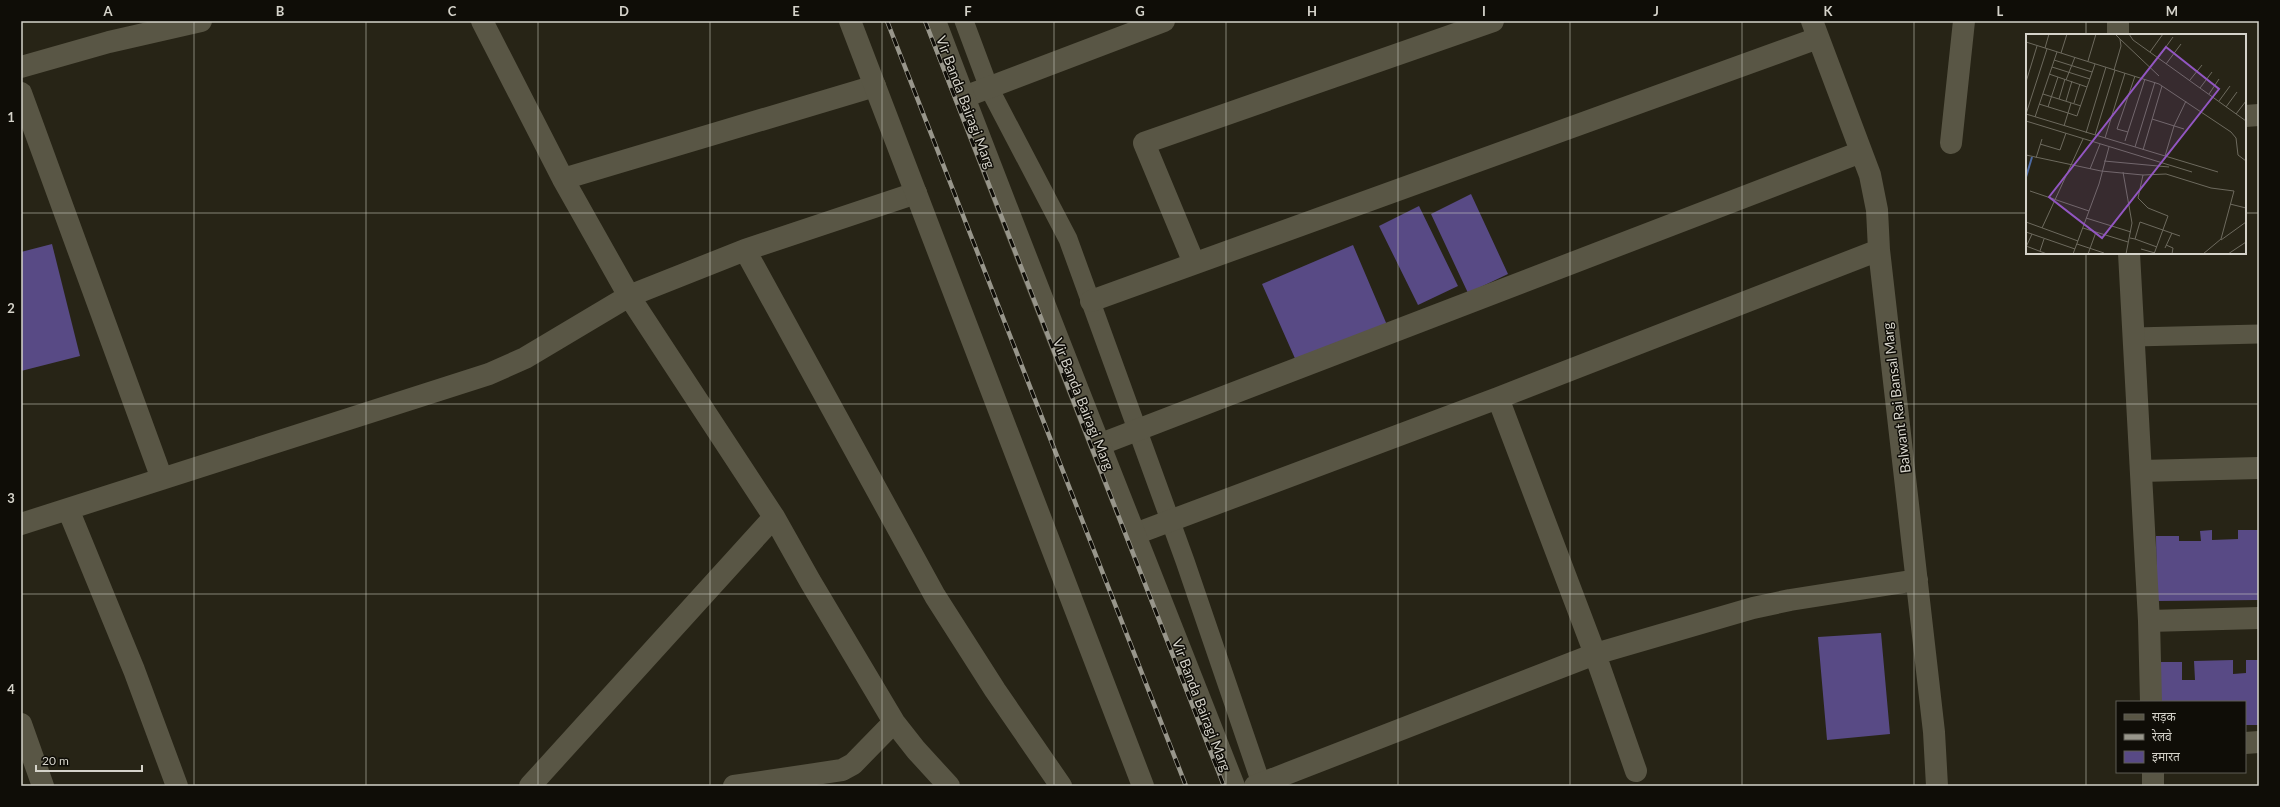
<svg xmlns="http://www.w3.org/2000/svg" width="2280" height="807" font-family="Lato,'Noto Sans Devanagari',sans-serif">
<rect width="100%" height="100%" fill="#272416"/>
<path fill="#584a85" d="M1471,194L1508,274L1468,293L1431,214Z
M1419,206L1458,286L1418,305L1379,226Z
M52,244L80,356L21,371V252Z
M1353,245L1387,325L1297,363L1262,284Z
M2212,530V540L2238,539V530H2259V600L2157,601L2156,536H2179V541H2201L2200,531Z
M1881,633L1890,734L1827,740L1818,637Z
M2233,660V674L2246,673V660H2259V725H2245V702H2160L2159,662H2182V680H2195L2194,661Z"/>
<g fill="none" stroke-linecap="round" stroke-linejoin="round">
<path stroke="#595645" stroke-width="19" d="M964,21L989,88L1068,239L1185,561L1262,786
M2134,337L2259,334"/>
<path stroke="#595645" stroke-width="22" d="M482,21L563,179L629,296L774,517L810,581L894,722L916,750L949,786
M1812,21L1870,175L1877,210L1879,250L1934,732L1937,786
M2118,21V35
M21,67L109,42L201,21
M21,93L162,479
M964,97L1164,21
M2245,116L2259,115
M1951,143L1964,21
M563,179L875,86
M745,250L935,596L995,690L1061,786
M2129,253L2149,621L2151,702
M1194,263L1144,143L1493,21
M1091,301L1818,38
M1498,398L1595,654L1636,771
M1101,444L1861,152
M2141,471L2259,468
M68,509L134,670L177,786
M21,524L489,374L525,358L629,296L745,250L916,193
M1135,534L1498,398L1879,250
M2149,621L2259,618
M21,724L43,786
M2245,743L2259,742
M2153,772V786
M530,786L774,517
M734,786L842,770L853,764L894,722
M1255,786L1595,654L1753,608L1790,600L1917,580"/>
<path stroke="#595645" stroke-width="22" d="M850,21L1143,786
M935,21C1032,277 1134,531 1234,786"/>
<defs>
<path id="rail" d="M887,21L1186,786
M925,21L1224,786"/>
</defs>
<use href="#rail" stroke="#98968b" stroke-width="4.5"/>
<use href="#rail" stroke="#0f0d07" stroke-width="3" stroke-dasharray="9" stroke-linecap="butt"/>
</g>
<path fill="none" stroke="#d5d3ca" stroke-width="1" stroke-opacity="0.55" d="M194,21V786M366,21V786M538,21V786M710,21V786M882,21V786M1054,21V786M1226,21V786M1398,21V786M1570,21V786M1742,21V786M1914,21V786M2086,21V35M21,213H2027M2245,213H2259M2086,253V786M21,404H2259M21,594H2259"/>
<g text-anchor="middle" dominant-baseline="central" stroke-width="3" stroke-linejoin="round" paint-order="stroke">
<g font-size="14" fill="#d5d3ca" stroke="#0f0d07">
<text transform="translate(966 102) rotate(69)">Vir Banda Bairagi Marg</text>
<text transform="translate(1896 398) rotate(-97)">Balwant Rai Bansal Marg</text>
<text transform="translate(1084 404) rotate(68)">Vir Banda Bairagi Marg</text>
<text transform="translate(1202 705) rotate(69)">Vir Banda Bairagi Marg</text>
</g>
</g>
<g transform="translate(2026 34)">
<rect width="220" height="220" fill="#272416"/>
<path fill="none" stroke="#4d6aa2" stroke-width="2" d="M0,143L6,123"/>
<path fill="none" stroke="#6d6a5e" stroke-width="1" d="M103,0L107,6L220,87M94,5L133,42M0,8L133,50L205,98L210,104L212,121L220,127M19,14L23,0M124,18L137,0M35,19L41,0M132,24L147,3M28,26L66,38M62,27L70,0M140,30L155,10M26,33L64,45M88,36L95,12L94,5L89,0M23,40L61,53M40,46L49,23M164,46L176,31M0,48L11,12M174,54L186,38M17,60L55,72M183,60L193,45M33,65L39,45M40,67L46,47M193,67L204,52M48,69L54,50M13,70L42,79L45,69M22,73L32,43M200,73L211,58M0,80L21,15M0,80L192,138M210,80L220,67M9,83L31,18M126,85L158,95M0,87L166,138M38,92L42,79L51,82L69,30M102,98L91,95L109,42M60,99L80,33M69,101L89,36M79,104L99,39M99,107L119,45M14,110L34,116L40,99M109,113L129,48M117,116L136,52M0,121L75,137L117,141L140,140L185,154L208,157L195,205L177,220M139,122L148,92L160,67M10,124L16,105M78,127L143,133M64,135L74,110M97,138L106,189L100,220M117,141L112,164L122,174L142,182L128,220M4,157L63,177M204,170L220,174M60,184L105,198M0,188L52,207M16,194L57,105M57,194L102,208M0,198L49,215M104,204L109,205L114,188L154,202M109,205L131,213M195,206L220,188M51,210L78,219M140,211L147,214L146,220M0,212L21,220M0,213L6,200M139,214L146,199M115,215L129,219M14,217L18,205M47,220L73,150L83,113M62,220L70,198M202,220L220,208"/>
<path fill="#9256c2" fill-opacity="0.15" stroke="#9256c2" stroke-width="2" d="M140,13L193,55L76,204L23,163Z"/>
<rect width="220" height="220" fill="none" stroke="#d5d3ca" stroke-width="2"/>
</g>
<rect width="2280" height="807" fill="none" stroke="#0f0d07" stroke-width="44"/>
<rect x="2116" y="701" width="130" height="72" fill="#0f0d07" stroke="#5e5c55"/>
<rect x="2124" y="714" width="20" height="6" fill="#595645" stroke="#5e5c55"/>
<text x="2152" y="721" font-size="12" fill="#d5d3ca">सड़क</text>
<rect x="2124" y="734" width="20" height="6" fill="#98968b" stroke="#5e5c55"/>
<text x="2152" y="741" font-size="12" fill="#d5d3ca">रेलवे</text>
<rect x="2124" y="751" width="20" height="12" fill="#584a85" stroke="#5e5c55"/>
<text x="2152" y="761" font-size="12" fill="#d5d3ca">इमारत</text>
<path d="M36 765v6h106v-6" fill="none" stroke="#d5d3ca" stroke-width="2"/>
<text x="42" y="765" font-size="12" fill="#d5d3ca" stroke="#0f0d07" stroke-width="3" paint-order="stroke">20 m</text>
<rect x="22" y="22" width="2236" height="763" fill="none" stroke="#d5d3ca" stroke-width="1.5"/>
<g font-size="13" text-anchor="middle" font-weight="bold" fill="#d5d3ca">
<text x="108" y="16">A</text>
<text x="280" y="16">B</text>
<text x="452" y="16">C</text>
<text x="624" y="16">D</text>
<text x="796" y="16">E</text>
<text x="968" y="16">F</text>
<text x="1140" y="16">G</text>
<text x="1312" y="16">H</text>
<text x="1484" y="16">I</text>
<text x="1656" y="16">J</text>
<text x="1828" y="16">K</text>
<text x="2000" y="16">L</text>
<text x="2172" y="16">M</text>
<text x="11" y="122">1</text>
<text x="11" y="313">2</text>
<text x="11" y="503">3</text>
<text x="11" y="694">4</text>
</g>
</svg>
